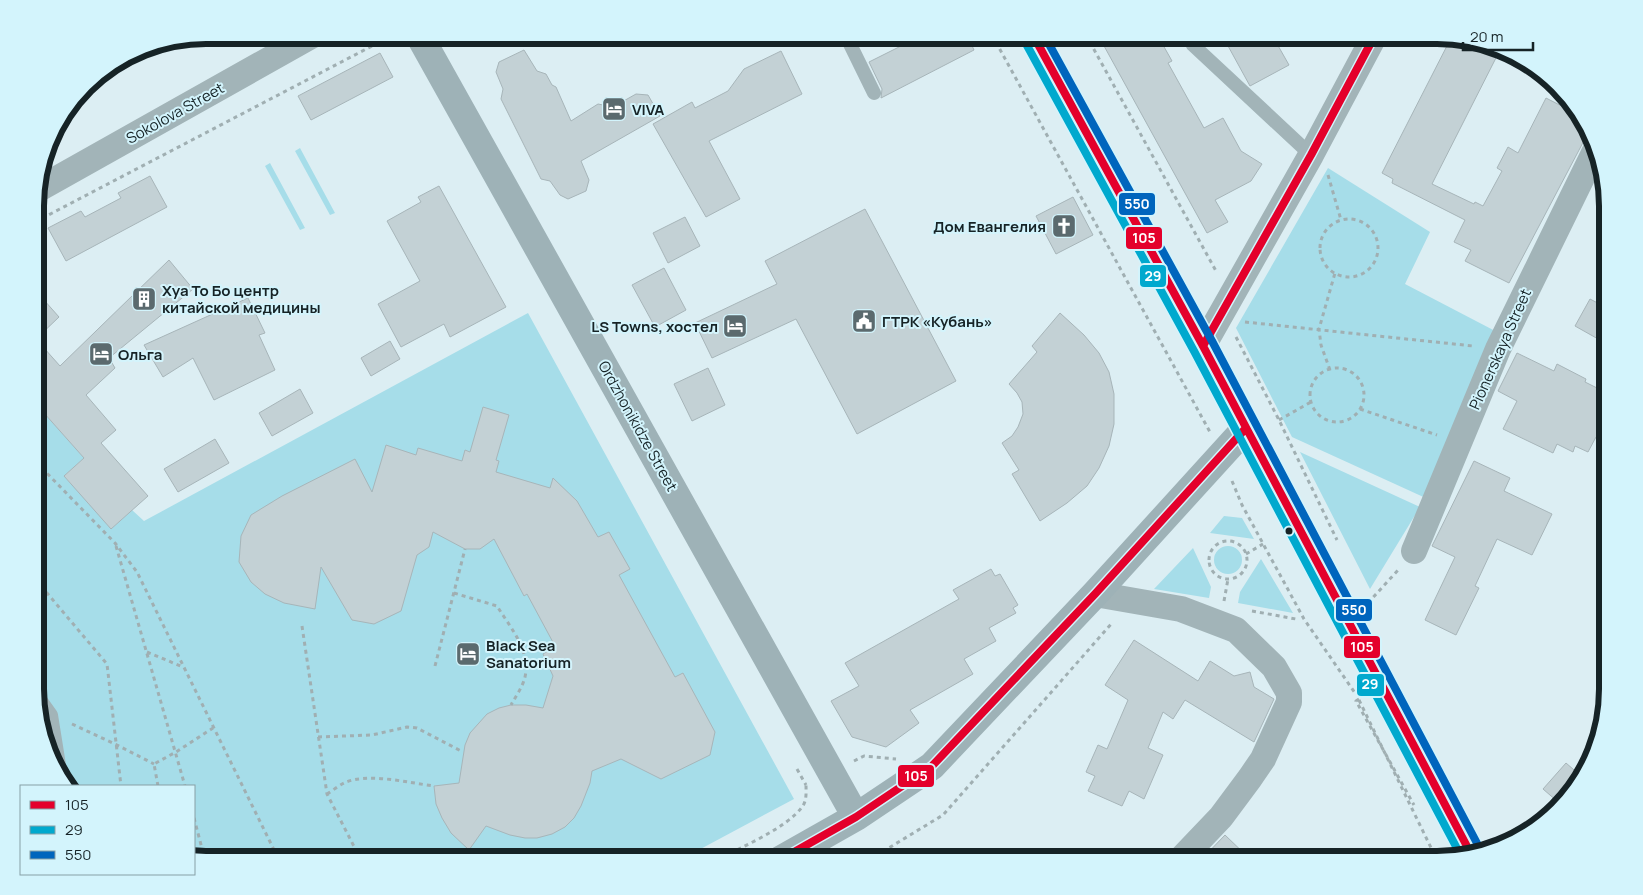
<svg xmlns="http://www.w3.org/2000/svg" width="1643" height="895" font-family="Manrope,sans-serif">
<rect width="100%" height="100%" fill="#dceef3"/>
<path fill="#a6dde9" d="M300,148L335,213L330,215L295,151Z
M270,163L305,228L300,230L265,166Z
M1328,168L1430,232L1405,284L1499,333L1430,500L1292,437L1236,328Z
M528,313L794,799L680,860H205L194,857V786H67L51,715L39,718L36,712V404L84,458L64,476L112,528L132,510L144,521Z
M1300,452L1420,507L1370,589Z
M1224,516L1242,518L1254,539L1210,533Z
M1214 560a14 14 0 1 1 28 0a14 14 0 1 1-28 0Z
M1193,548L1211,587L1209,598L1154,589Z
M1261,559L1293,613L1238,603L1240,592Z"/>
<path fill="#c3d1d5" stroke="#a7b5b9" d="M923,35H967L974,50L881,98L882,89L869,62Z
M1098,35H1153L1160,46L1163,45L1172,61L1168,63L1204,128L1223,118L1241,151L1262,164L1251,181L1215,200L1228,222L1207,233Z
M1222,35H1272L1289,65L1250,86Z
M1451,38L1500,50L1432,184L1474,204L1475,202L1483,206L1502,171L1497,168L1508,147L1518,153L1546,98L1581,116L1588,133L1509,283L1465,261L1471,250L1454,242L1465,220L1392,183L1393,179L1382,173Z
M524,50L537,71L546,74L552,85L556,87L571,121L598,104L613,107L636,94L648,95L660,116L581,161L589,180L586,191L568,199L560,195L550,181L541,179L501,99L503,89L496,72L499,62Z
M781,51L802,94L709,141L740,199L706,217L653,124L692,102L695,108L728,91L744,69Z
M380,53L393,77L311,120L298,96Z
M150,176L167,207L66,261L48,228L81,211L85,217L121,198L118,193Z
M439,186L506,307L450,337L444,324L401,347L378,304L420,281L387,221L421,202L418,197Z
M1073,197L1093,235L1056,254L1036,216Z
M865,209L956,381L857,434L796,319L712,358L695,323L777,284L765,261Z
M685,217L700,246L668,263L653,233Z
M169,260L193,289L109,358L115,368L86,395L116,430L101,443L148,496L111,529L64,476L84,458L36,404V339L60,366Z
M664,268L686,310L655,327L632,285Z
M36,291L59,317L36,339Z
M248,298L265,333L259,335L275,370L214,400L193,358L163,377L144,345Z
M1590,299L1607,308V344L1575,326Z
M1060,313L1084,335L1099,353L1109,372L1114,394V424L1109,446L1099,468L1087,486L1067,503L1040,521L1012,474L1019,470L1002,443L1012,436L1018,427L1023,414L1022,402L1017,393L1009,384L1037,352L1032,346Z
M390,341L400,359L371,376L361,358Z
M1517,353L1554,371L1557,364L1586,379L1585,382L1607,393V443L1596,437L1588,452L1575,446L1573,452L1557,444L1553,453L1503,429L1517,401L1498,391Z
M708,368L725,405L692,421L674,384Z
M300,389L313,413L272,436L259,413Z
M483,407L509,415L496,460L499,461L496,472L550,488L553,478L577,501L598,537L609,532L630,569L619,575L675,677L683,673L715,732L710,755L661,779L621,759L592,771L590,783L581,806L574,818L565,827L552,834L537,838H525L510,835L486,826L469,850L451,833L442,818L436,804L434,786L459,783L465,745L470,733L487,714L499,708L511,705H526L543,708L553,676L543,654L555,646L527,594L524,596L494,539L480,549H465L433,532L429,547L417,555L401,611L374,624L352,620L321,567L315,609L284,603L265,594L251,582L239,562L241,536L251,515L282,496L355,459L372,492L386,445L416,455L418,448L462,461L465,450L470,452Z
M215,439L229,463L178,492L164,469Z
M1474,461L1510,478L1504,491L1552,514L1532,555L1497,539L1475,586L1479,588L1456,635L1425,620L1455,557L1432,546Z
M991,569L995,576L1000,574L1018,605L1013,608L1016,613L989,628L996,641L964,659L973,674L910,710L919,723L886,747L852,737L831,701L859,686L845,663L959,599L953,590Z
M1134,640L1198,681L1210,661L1234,676L1250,672L1254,687L1274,699L1254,742L1185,700L1173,719L1163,712L1148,748L1163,755L1144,799L1129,791L1122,806L1088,791L1095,776L1086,772L1098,745L1107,749L1128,700L1105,685Z
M1566,763L1581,776L1558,802L1543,789Z
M1225,835L1251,860H1201Z"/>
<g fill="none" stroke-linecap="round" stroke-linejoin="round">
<path stroke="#a0afb2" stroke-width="3" stroke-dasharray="4 4" stroke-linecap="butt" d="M992,35L1210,432
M1086,35L1216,271
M1328,175L1341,220
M1320 248a29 29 0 1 1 58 0a29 29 0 1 1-58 0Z
M35,222L393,35
M1245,322L1473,346
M1236,337L1279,420L1337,540
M1310 395a27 27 0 1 1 54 0a27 27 0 1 1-54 0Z
M1330,370L1321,345L1319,329L1335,273
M1360,409L1437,435
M1279,420L1311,402
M36,462L115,543L137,572L279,860
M1232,481L1242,505L1304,619L1355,693
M1209 560a19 19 0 1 1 38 0a19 19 0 1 1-38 0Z
M116,546L185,786
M1246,554L1263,544
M36,580L107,664L121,786
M454,593L497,606C510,627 531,651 525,677C523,686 516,696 511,705
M1224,601L1228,579
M1368,603L1399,569
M1252,611L1296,619
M302,626L327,794L361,860
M147,652L183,667
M435,666L465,549
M1359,699L1356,701L1414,805
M72,724L117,745L154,764
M318,737L372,735L407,727L417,728L463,752
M854,761L864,756L896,759
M797,769L806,785
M158,786L154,764L176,752L213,728
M327,794C332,791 338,786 344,783C367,772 409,783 434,786
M194,818L205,860
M458,860L463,845
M716,860C740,848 787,828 802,807C807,801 806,792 806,785
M869,860L943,815L1113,622"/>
<path stroke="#a2b4b8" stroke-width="14" d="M849,35L847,38L874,93
M1188,35L1193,45L1311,155
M36,694L51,715L59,765"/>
<path stroke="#a2b4b8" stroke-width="26" d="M37,190L313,35
M1203,346L1311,155L1375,35
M1414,551L1498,349L1595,151
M1095,594L1181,609L1236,630L1274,667L1289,693V702L1263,759L1250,778L1221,817L1180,860"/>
<path stroke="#9eb2b7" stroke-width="28" d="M419,35L856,817
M780,860L856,817L932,766L1095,594L1246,428"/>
<path stroke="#a0b5ba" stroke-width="28" d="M1033,35L1203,346L1470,852"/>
<path stroke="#a0afb2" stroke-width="3" stroke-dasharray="4 4" stroke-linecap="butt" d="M1359,700L1437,860"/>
<defs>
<path id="bus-1" d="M1033,35L1203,346L1470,852
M1203,346L1311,155L1375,35
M780,860L856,817L932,766L1095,594L1246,428"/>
<path id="bus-2" d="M1024,40L1194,351L1461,856"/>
<path id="bus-3" d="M1044,35L1212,341L1479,847"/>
</defs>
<use href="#bus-1" stroke="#d3f4fc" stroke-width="11"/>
<use href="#bus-2" stroke="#d3f4fc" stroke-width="11"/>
<use href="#bus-3" stroke="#d3f4fc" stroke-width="11"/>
<use href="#bus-1" stroke="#e4002b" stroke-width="8"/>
<use href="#bus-2" stroke="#00a9ce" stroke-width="8"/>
<use href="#bus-3" stroke="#0065bd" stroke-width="8"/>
</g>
<defs>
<symbol id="hotel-square" viewBox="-11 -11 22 22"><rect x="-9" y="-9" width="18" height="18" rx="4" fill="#5b6a6e" stroke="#d3f4fc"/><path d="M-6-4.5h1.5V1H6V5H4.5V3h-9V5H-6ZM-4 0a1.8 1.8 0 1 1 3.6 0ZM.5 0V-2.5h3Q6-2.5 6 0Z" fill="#fff"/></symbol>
<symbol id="church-square" viewBox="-11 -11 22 22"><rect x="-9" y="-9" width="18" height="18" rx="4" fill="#5b6a6e" stroke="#d3f4fc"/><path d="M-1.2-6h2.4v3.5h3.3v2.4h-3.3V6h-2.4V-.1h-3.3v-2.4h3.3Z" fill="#fff"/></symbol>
<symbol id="building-square" viewBox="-11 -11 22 22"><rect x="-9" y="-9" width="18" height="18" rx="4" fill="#5b6a6e" stroke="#d3f4fc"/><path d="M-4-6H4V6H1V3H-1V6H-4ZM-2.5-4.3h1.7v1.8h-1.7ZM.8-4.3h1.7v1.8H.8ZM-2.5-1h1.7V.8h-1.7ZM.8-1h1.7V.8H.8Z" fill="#fff"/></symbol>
<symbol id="civic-square" viewBox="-11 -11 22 22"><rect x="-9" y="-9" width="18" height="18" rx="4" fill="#5b6a6e" stroke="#d3f4fc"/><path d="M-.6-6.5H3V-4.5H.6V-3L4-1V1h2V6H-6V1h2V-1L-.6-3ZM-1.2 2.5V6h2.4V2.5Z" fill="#fff"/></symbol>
</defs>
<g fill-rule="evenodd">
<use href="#hotel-square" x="600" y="95" width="28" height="28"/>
<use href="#church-square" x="1050" y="212" width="28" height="28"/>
<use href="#building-square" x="130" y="285" width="28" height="28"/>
<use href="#civic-square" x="850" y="307" width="28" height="28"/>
<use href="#hotel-square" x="721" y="312" width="28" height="28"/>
<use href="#hotel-square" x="87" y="340" width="28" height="28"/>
<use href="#hotel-square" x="454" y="640" width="28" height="28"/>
</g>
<circle fill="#162326" stroke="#d3f4fc" stroke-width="2" cx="1289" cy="531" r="4.5"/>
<g text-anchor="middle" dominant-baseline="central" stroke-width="4" stroke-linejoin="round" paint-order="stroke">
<g font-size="15" font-weight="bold" fill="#162326" stroke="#d3f4fc" text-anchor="start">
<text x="632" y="109">VIVA</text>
<text x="1046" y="226" text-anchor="end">Дом Евангелия</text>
<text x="162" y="290">Хуа То Бо центр<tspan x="162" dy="17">китайской медицины</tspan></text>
<text x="882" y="321">ГТРК «Кубань»</text>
<text x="718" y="326" text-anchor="end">LS Towns, хостел</text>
<text x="118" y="354">Ольга</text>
<text x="486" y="645">Black Sea<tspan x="486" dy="17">Sanatorium</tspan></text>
</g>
<g font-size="15" fill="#162326" stroke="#d3f4fc">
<text transform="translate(175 113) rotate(-29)">Sokolova Street</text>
<text transform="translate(1500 349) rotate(-66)">Pionerskaya Street</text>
<text transform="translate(638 426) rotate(61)">Ordzhonikidze Street</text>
</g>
</g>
<path d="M0 0H1643V895H0ZM206 44H1437A162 162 0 0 1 1599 206V689A162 162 0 0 1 1437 851H206A162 162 0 0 1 44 689V206A162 162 0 0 1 206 44Z" fill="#d3f4fc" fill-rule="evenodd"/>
<path fill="none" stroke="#162326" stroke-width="6" d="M206 44H1437A162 162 0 0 1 1599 206V689A162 162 0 0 1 1437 851H206A162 162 0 0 1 44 689V206A162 162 0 0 1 206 44Z"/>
<g stroke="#d3f4fc" stroke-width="2">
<rect x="1118" y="192" width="38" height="24" rx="5" fill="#0065bd"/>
<rect x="1125" y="226" width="38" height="24" rx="5" fill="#e4002b"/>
<rect x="1139" y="264" width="28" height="24" rx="5" fill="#00a9ce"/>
<rect x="1335" y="598" width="38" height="24" rx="5" fill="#0065bd"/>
<rect x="1343" y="635" width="38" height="24" rx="5" fill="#e4002b"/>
<rect x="1356" y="673" width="29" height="24" rx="5" fill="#00a9ce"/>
<rect x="897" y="764" width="38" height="24" rx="5" fill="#e4002b"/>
</g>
<g font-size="14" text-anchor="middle" font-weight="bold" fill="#fff">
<text x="1137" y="209">550</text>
<text x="1144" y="243">105</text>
<text x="1153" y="281">29</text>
<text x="1354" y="615">550</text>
<text x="1362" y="652">105</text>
<text x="1370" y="689">29</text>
<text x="916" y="781">105</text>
</g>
<rect x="20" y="785" width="175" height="90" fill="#d3f4fc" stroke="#87a0a6"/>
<rect x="30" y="801" width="25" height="8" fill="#e4002b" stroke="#87a0a6"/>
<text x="65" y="810" font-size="15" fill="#162326">105</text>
<rect x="30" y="826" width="25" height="8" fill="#00a9ce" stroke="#87a0a6"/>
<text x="65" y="835" font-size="15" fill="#162326">29</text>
<rect x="30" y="851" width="25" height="8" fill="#0065bd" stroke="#87a0a6"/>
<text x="65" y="860" font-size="15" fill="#162326">550</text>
<path d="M1463 42v8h70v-8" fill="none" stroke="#162326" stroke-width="2.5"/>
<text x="1470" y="42" font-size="15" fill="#162326" stroke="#d3f4fc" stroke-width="4" paint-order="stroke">20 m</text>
</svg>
